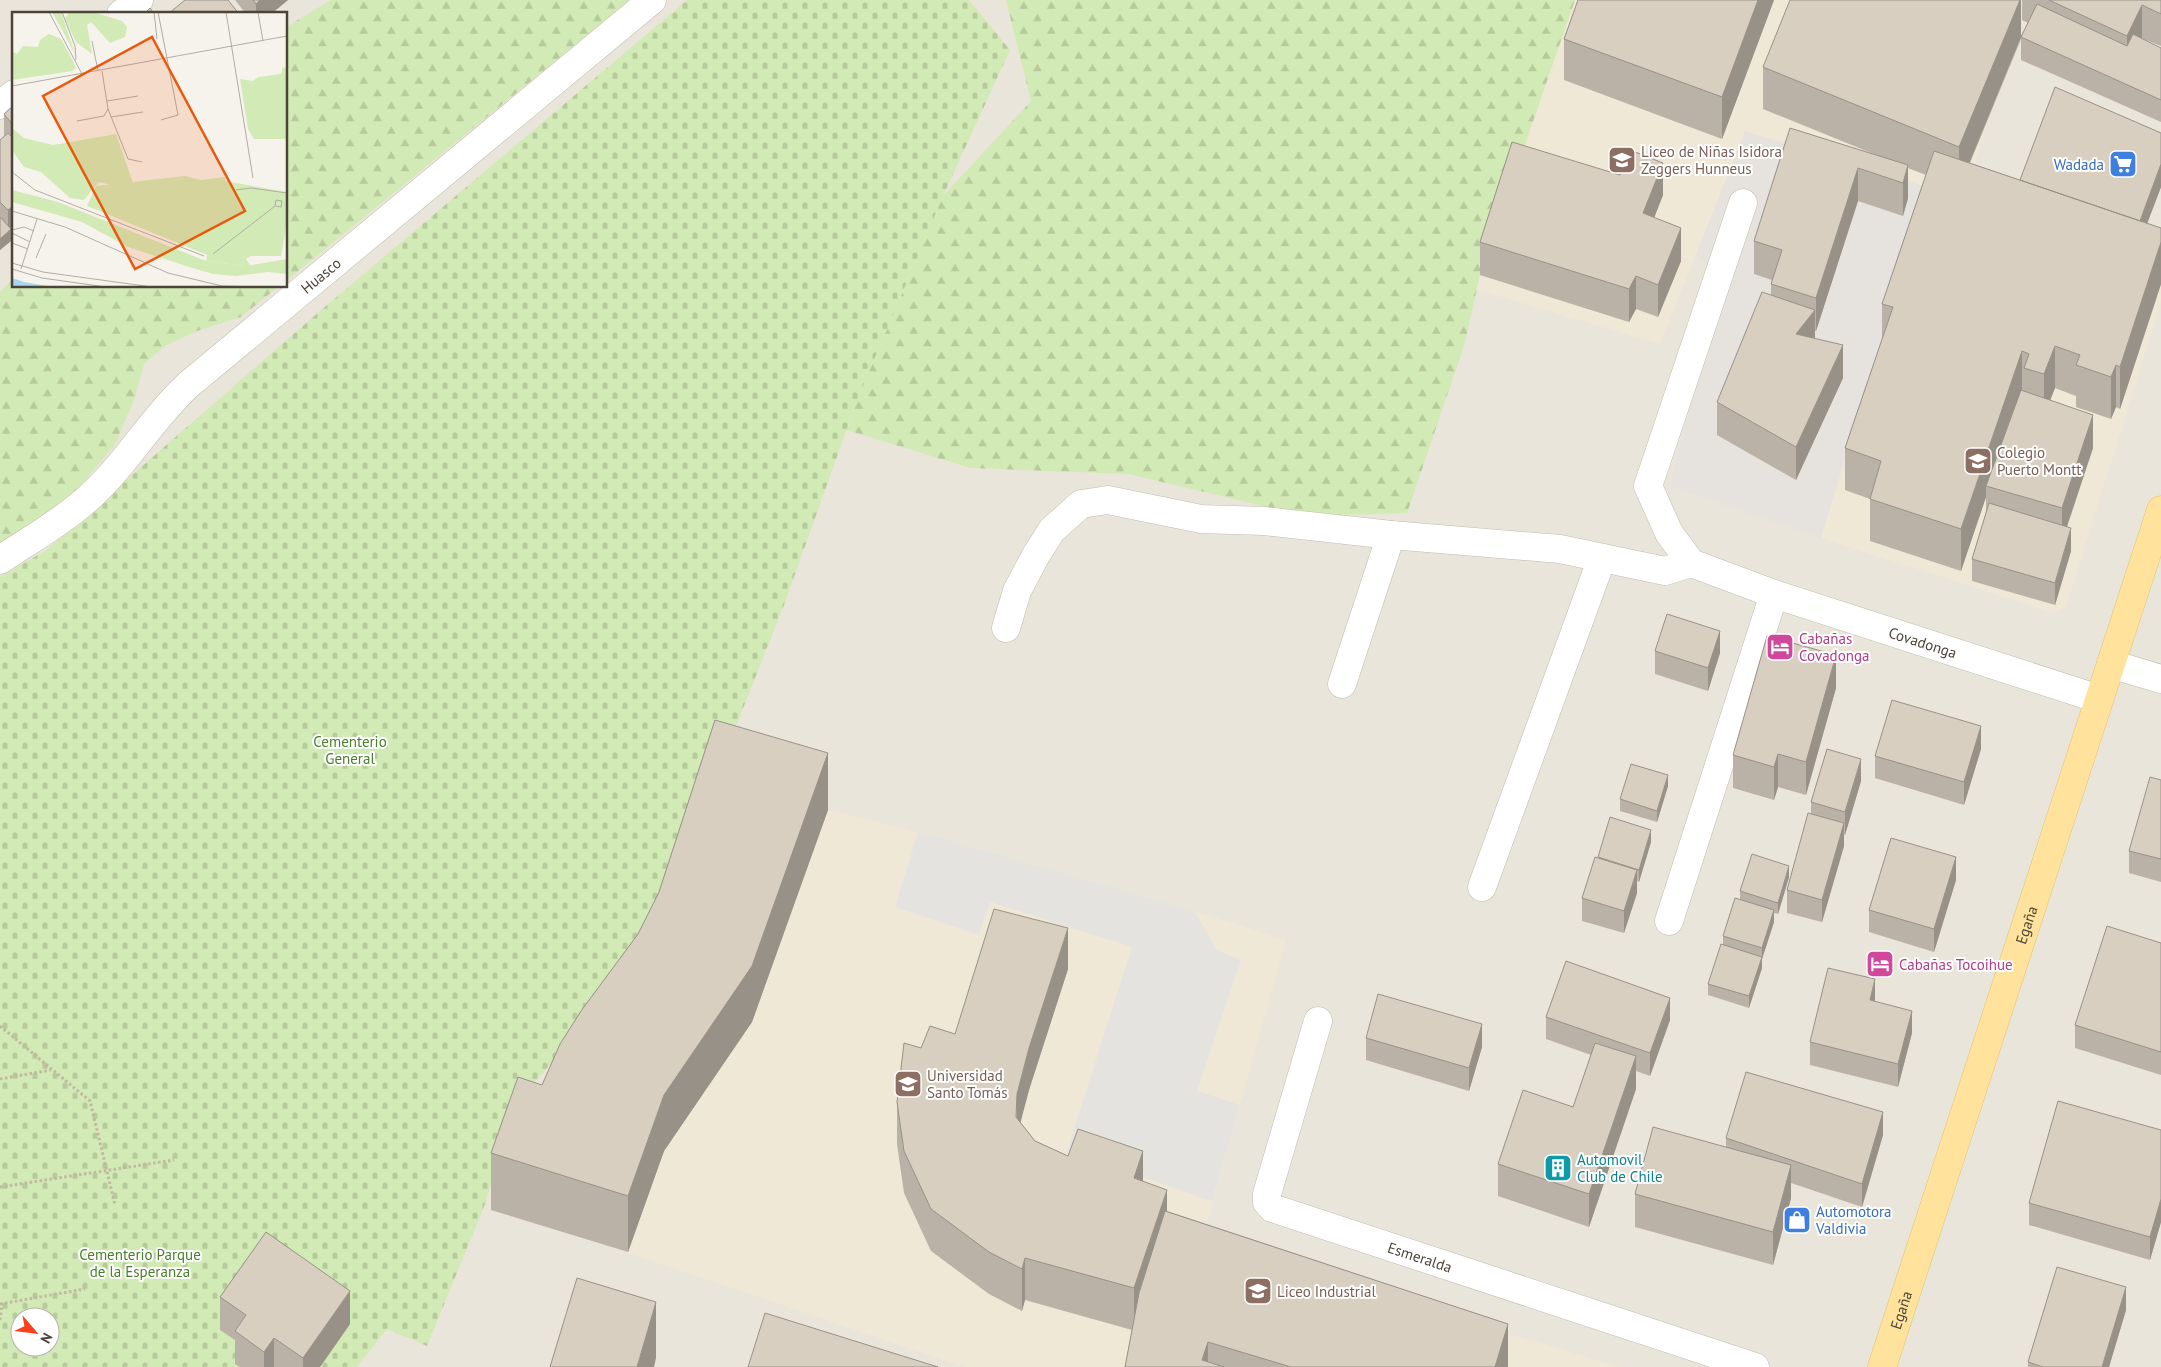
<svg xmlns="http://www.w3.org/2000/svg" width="2161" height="1367" font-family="'PT Sans',sans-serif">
<defs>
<pattern id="forest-firs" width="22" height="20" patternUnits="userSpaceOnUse" patternTransform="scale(1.25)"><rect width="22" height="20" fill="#d2eab5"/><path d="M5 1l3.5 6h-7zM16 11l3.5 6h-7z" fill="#b6ca9c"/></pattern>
<pattern id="cemetery-stones" width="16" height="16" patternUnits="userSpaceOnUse" patternTransform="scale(1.25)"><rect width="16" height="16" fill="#d2eab5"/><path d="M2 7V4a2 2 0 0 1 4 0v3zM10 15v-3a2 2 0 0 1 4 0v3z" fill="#b6ca9c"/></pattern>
</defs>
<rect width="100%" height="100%" fill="#f6f3ec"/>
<path fill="#eae5da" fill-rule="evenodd" d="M0,0H2161V1367H0ZM14,14H286V286H14ZM20,1317H50V1347H20Z"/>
<path fill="#e6e2dd" d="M1745,131L1934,189L1868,383L1821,538L1669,486L1726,273L1696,255Z"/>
<path fill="#efe8d6" d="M1570,0H2026L2015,27L1965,199L2161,267V302L2066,607L2053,613L1821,538L1868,383L1934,189L1745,131L1660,344L1464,286Z
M828,810L918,832L1194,911L1286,940L1202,1240L1619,1367H965L558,1229Z"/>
<path fill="url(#forest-firs)" d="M331,0H630L286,281V27Z
M1006,0H1575L1480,275L1464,346L1407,513L1306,516L1128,474L970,468L847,430L858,398L943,196L1031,101Z
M14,279V286H279L241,317L197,331L165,346L144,364L135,398L114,446L81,485L49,515L0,545V291Z"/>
<path fill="url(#cemetery-stones)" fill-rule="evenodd" d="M687,0H969L1010,50L943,196L858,398L784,605L642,963L522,1096L505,1140L484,1207L427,1346L387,1329L357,1367H0V577L45,551L313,317ZM20,1317H50V1347H20Z"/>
<path fill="#e5e3e0" d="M918,832L1194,911L1217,950L1241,960L1197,1091L1240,1105L1212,1201L1067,1151L1132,947L990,902L979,935L895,907Z"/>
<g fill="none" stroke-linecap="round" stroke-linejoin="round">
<defs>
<g id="minor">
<path d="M121,14L139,0"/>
<path d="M0,105L14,94"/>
<path id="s1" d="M0,560C28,541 59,524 85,501C124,468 150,420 188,385L652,0"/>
<path id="s2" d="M1691,563L1774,594L2099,699"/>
<path d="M1691,563L1669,533L1648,486L1743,203"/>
<path d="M1006,628L1017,591L1036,555L1052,530L1081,504L1108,500L1201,519L1264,521L1391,535L1560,549L1665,571L1691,563"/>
<path d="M2111,664L2161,679"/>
<path d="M1342,684L1391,535"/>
<path d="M1482,887L1602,558"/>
<path d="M1669,921L1774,594"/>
<path id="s3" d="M1318,1021L1267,1194V1202L1272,1208L1755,1367"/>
</g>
<g id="major">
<path id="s4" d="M1882,1367L2161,510"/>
</g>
</defs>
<use href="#minor" stroke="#c2bbae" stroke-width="29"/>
<use href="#major" stroke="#e6c16a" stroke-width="29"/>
<path stroke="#c4b79f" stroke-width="3" stroke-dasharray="2.5 2.5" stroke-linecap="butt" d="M0,1026L90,1101L115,1205
M0,1079L51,1070
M0,1187L174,1160
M0,1304L85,1289
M0,1320L2,1303"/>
<use href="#minor" stroke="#fff" stroke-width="28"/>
<use href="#major" stroke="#ffe39c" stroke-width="28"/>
</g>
<path fill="#bab2a6" d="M235,0H288L271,14H246Z
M1578,0H1774L1722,139L1564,80V39Z
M2021,0V36L2028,23L2022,20V0H2161V46L2141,38L2161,48V122L2021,60V39L1970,163L2020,180L2161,133V187L2147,223L2161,228V284L2120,409L2116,407L2111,419L2076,407V396L2055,388L2050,400L2093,448L2067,527L2071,551L2055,605L1972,581V559L1986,512V497L1961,571L1870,541V499L1845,490V448L1882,340V304L1926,175L1908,168V198L1903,216L1858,201L1816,331H1815V338L1843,378L1796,480L1717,435V402L1771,295V284L1772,280L1754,274V241L1790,128L1881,157L1763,109V67Z
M14,105V227L11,230V241L0,250V140L4,137V114Z
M1663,195L1654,218L1681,261L1658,317L1636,309L1629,322L1480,275V242Z
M1655,651L1720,653L1708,691L1655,674Z
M1836,688L1806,795L1778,787L1774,800L1733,788V755Z
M1981,749L1964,805L1875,778V756Z
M2161,780V882L2129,873V851Z
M1861,781L1845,835L1844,834V846L1822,922L1787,913V890L1811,814V802Z
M1668,786L1657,822L1620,811V799Z
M828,810L752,1022L664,1151L628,1252L491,1210V1153L542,1085Z
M1651,842L1639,882L1637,881V893L1624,933L1582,921V898L1598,858Z
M1789,877L1778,914L1774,913V922L1762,959V968L1749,1008L1708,995V984L1723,944V936L1740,900V891Z
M1956,880L1934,952L1869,932V910Z
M2161,943V1075L2075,1048V1025Z
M1068,969L1029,1090L1020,1122L1035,1141L1068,1156L1143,1181L1167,1211L1508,1324V1367H1125L1132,1330L1025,1300L1022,1311L989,1294L931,1251L904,1193L897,1144V1102L955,1034Z
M1875,1002L1912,1033L1898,1087L1810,1065V1042Z
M1546,1017L1670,1020L1650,1076L1636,1071V1089L1589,1227L1498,1196V1164L1573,1107L1591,1055L1546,1039Z
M1366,1038L1482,1047L1469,1091L1366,1060Z
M2161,1130V1222L2150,1260L2029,1225V1203Z
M1883,1135L1862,1207L1791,1183V1198L1773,1265L1635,1227V1194L1726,1147V1138Z
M220,1297L350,1324L320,1367H240L235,1364V1340L220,1330Z
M2126,1310L2109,1367H2028V1362Z"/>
<path fill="#979187" d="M260,0H288L271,14H256V4Z
M1758,0H1774L1722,139V97Z
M2020,0H2021V37L1959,188V147Z
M2142,5V37L2127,69V36Z
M1663,163V195L1643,246V213Z
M2161,164V187L2136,253V230Z
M1908,165V198L1903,216V183Z
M1858,168V201L1816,331V298Z
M14,205V227L11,230V241L0,250V239L8,232V210Z
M1681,228V261L1658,317V285Z
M2161,242V284L2120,409V367Z
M1636,276V309L1629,322V289Z
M1815,310V343L1796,334Z
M1843,345V378L1796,480V447Z
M2055,346V388L2044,416V374Z
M2022,351V393L1986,486V497L1961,571V529Z
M2116,365V407L2111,419V377Z
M2093,415V448L2062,541V508Z
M2071,528V551L2055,605V583Z
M1720,631V653L1708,691V668Z
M1836,655V688L1806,795V762Z
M1981,726V749L1964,805V782Z
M828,753V810L752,1022L664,1151L628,1252V1196L664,1095Z
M1778,754V787L1774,800V767Z
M1861,759V781L1845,835V812Z
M1668,775V786L1657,822V811Z
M1844,823V846L1822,922V900Z
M1651,830V842L1639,882V870Z
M1956,857V880L1934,952V929Z
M1789,866V877L1778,914V903Z
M1637,870V893L1624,933V911Z
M1774,910V922L1762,959V948Z
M1068,928V969L1029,1090L1017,1136V1094L1029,1048Z
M1762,957V968L1749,1008V996Z
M1875,979V1002L1870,1000Z
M1670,998V1020L1650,1076V1053Z
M1912,1011V1033L1898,1087V1064Z
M1482,1024V1047L1469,1091V1068Z
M1636,1056V1089L1589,1227V1194Z
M1883,1112V1135L1862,1207V1184Z
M1143,1151V1193L1134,1178Z
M1791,1165V1198L1773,1265V1232Z
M1167,1190V1232L1134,1330V1288Z
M2161,1199V1222L2150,1260V1237Z
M1025,1258V1300L1022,1311V1269Z
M2126,1287V1310L2109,1367H2102Z
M350,1291V1324L320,1367H303V1358Z
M656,1302V1358L654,1367H637Z
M1508,1324V1367H1495Z
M274,1338V1367H264V1352Z
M1208,1342V1367L1202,1360Z"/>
<path fill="#d8cfc1" stroke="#979187" d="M185,0H228L239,14H168Z
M253,0H260L256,4Z
M1578,0H1758L1722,97L1564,39Z
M1790,0H2020L1959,147L1763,67Z
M2049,0H2161V14L2142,5L2127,36Z
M2037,4L2127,46L2133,34L2161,48V100L2021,37Z
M150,8L154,14H144Z
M2055,87L2161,133V164L2140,221L2020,180Z
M14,105V126L4,114Z
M1790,128L1908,165L1903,183L1858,168L1816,298L1771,284L1782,250L1754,241Z
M8,133L14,139V205L8,210L0,202V140Z
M1512,142L1620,175L1630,150L1663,163L1643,213L1681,228L1658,285L1636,276L1629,289L1480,242Z
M1934,151L2161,228V242L2120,367L2116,365L2111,377L2076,365L2080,355L2055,346L2044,374L2024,368L2029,354L2022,351L1961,529L1870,499L1881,461L1845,448L1893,307L1882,304Z
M0,217L11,229L0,239Z
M1762,292L1815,310L1796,334L1843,345L1796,447L1717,402Z
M2021,390L2093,415L2062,508L1986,486Z
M1989,503L2071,528L2055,583L1972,559Z
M1667,614L1720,631L1708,668L1655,651Z
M1767,636L1836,655L1806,762L1778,754L1774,767L1733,755Z
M1892,700L1981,726L1964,782L1875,756Z
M715,720L828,753L752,966L664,1095L628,1196L491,1153L518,1077L542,1085L560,1044L581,1011L638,934L659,892Z
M1827,749L1861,759L1845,812L1811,802Z
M1631,764L1668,775L1657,811L1620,799Z
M2150,777L2161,780V859L2129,851Z
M1808,813L1844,823L1822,900L1787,890Z
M1610,817L1651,830L1639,870L1598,857Z
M1891,838L1956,857L1934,929L1869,910Z
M1752,854L1789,866L1778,903L1740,891Z
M1595,857L1637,870L1624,911L1582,898Z
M1735,898L1774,910L1762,948L1723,936Z
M994,909L1068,928L1029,1048L1017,1094L1016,1117L1035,1141L1068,1156L1078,1129L1143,1151L1134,1178L1167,1190L1134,1288L1025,1258L1022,1269L989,1252L931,1209L904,1151L897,1102L904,1043L921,1048L930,1026L955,1034Z
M2107,926L2161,943V1052L2075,1025Z
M1721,944L1762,957L1749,996L1708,984Z
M1566,961L1670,998L1650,1053L1546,1017Z
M1828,968L1875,979L1870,1000L1912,1011L1898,1064L1810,1042Z
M1378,994L1482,1024L1469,1068L1366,1038Z
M1595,1043L1636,1056L1589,1194L1498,1164L1523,1090L1573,1107Z
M1746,1072L1883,1112L1862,1184L1726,1138Z
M2058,1101L2161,1130V1199L2150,1237L2029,1203Z
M1653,1127L1791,1165L1773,1232L1635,1194Z
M1165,1211L1508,1324L1495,1367H1291L1208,1342L1202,1360L1224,1367H1125L1139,1293Z
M266,1232L350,1291L303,1358L274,1338L264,1352L235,1331L246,1315L220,1297Z
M2057,1267L2126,1287L2102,1367H2043L2028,1362Z
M577,1278L656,1302L637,1367H550Z
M765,1313L938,1367H748Z"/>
<defs>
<symbol id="school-square" viewBox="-11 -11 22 22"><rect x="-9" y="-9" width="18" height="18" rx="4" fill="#8d6e63" stroke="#fff"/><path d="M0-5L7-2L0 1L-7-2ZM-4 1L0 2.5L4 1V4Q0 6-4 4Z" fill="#fff"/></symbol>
<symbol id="supermarket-square" viewBox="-11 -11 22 22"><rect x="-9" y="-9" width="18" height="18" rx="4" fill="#3f7fe0" stroke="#fff"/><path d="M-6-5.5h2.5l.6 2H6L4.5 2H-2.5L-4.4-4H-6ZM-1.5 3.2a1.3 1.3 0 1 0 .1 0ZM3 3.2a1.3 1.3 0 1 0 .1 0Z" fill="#fff"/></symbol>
<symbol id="hotel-square" viewBox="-11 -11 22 22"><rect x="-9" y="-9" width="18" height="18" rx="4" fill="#d1479c" stroke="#fff"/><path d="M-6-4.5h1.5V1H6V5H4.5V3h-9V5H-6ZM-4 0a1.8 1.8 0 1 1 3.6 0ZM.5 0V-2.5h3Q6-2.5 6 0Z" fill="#fff"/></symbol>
<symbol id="university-square" viewBox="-11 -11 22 22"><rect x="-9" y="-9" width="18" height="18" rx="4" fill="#8d6e63" stroke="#fff"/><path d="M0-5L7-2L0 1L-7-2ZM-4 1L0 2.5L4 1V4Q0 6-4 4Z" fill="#fff"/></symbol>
<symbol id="building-square" viewBox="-11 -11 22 22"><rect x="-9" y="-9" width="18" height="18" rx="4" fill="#0f9aa8" stroke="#fff"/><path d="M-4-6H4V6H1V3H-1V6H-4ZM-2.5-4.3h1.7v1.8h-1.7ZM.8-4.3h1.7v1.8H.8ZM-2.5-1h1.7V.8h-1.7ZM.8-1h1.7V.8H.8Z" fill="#fff"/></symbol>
<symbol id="shop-square" viewBox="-11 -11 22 22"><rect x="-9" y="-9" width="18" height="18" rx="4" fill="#3f7fe0" stroke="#fff"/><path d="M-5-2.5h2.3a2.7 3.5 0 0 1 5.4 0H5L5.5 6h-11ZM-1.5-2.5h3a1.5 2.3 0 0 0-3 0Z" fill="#fff"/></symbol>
</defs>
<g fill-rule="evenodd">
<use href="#school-square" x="1606" y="144" width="32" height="32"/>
<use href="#supermarket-square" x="2107" y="148" width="32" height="32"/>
<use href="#school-square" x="1962" y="445" width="32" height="32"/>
<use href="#hotel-square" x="1764" y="631" width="32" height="32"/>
<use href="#hotel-square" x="1864" y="948" width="32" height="32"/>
<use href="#university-square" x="892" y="1068" width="32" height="32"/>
<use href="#building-square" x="1542" y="1152" width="32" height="32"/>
<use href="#shop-square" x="1781" y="1204" width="32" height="32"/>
<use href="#school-square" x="1242" y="1275" width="32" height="32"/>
</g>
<g text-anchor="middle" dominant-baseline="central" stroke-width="4" stroke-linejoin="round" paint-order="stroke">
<g font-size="15" fill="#785e54" stroke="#fff" text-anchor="start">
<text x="1641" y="151">Liceo de Niñas Isidora<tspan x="1641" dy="17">Zeggers Hunneus</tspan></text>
<text x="1997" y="452">Colegio<tspan x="1997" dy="17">Puerto Montt</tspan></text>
<text x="927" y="1075">Universidad<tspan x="927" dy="17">Santo Tomás</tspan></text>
<text x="1277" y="1291">Liceo Industrial</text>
</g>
<g font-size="15" fill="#366cbe" stroke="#fff" text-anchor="end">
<text x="2104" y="164">Wadada</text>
<text x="1816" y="1211" text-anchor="start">Automotora<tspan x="1816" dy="17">Valdivia</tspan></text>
</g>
<g font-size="15" fill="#4b4439" stroke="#fff">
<text stroke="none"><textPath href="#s1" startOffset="431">Huasco</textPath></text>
<text stroke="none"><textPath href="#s2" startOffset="245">Covadonga</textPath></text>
<text stroke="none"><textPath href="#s4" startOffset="465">Egaña</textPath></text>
<text stroke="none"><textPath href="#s3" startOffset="352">Esmeralda</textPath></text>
<text stroke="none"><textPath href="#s4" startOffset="60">Egaña</textPath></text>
</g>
<g font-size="15" fill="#b23c85" stroke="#fff" text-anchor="start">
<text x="1799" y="638">Cabañas<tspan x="1799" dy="17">Covadonga</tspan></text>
<text x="1899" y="964">Cabañas Tocoihue</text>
</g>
<g font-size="15" fill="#4a7f2a" stroke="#fff">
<text x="350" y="741">Cementerio<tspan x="350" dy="17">General</tspan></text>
<text x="140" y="1254">Cementerio Parque<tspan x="140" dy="17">de la Esperanza</tspan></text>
</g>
<g font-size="15" fill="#0d838f" stroke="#fff" text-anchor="start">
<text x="1577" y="1159">Automovil<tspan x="1577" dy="17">Club de Chile</tspan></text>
</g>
</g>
<g transform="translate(12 12)">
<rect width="275" height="275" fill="#f6f3ec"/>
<path d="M40,0H49L63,42L48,14ZM61,49L64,56L60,59L0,68V64Z" fill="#d2eab5"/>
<path d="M57,0H81L110,9L115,15L113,25L98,31L79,10L75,13L80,42L64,30L53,7ZM37,22L49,27L61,49L56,53L0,64V39L5,42L11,34L26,35L28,28ZM271,55L275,57V127H242L236,117L228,67L241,69L246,65L269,62ZM0,116L12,126L41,133L104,122L121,171L99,173L87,170L72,188L58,186L29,160L12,155L0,138ZM0,178L46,190L194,249L233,254L275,247V262L256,260L224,264L201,262L174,254L116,235L70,210L0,190Z" fill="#d2eab5"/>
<path d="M173,164L189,168L213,165V169L275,180V210L269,244H239L234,247L239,254H233L194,249L195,243L75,194L84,174Z" fill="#d2eab5"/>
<path d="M0,266L12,270L41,275H0Z" fill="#a9d4f2"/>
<path fill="none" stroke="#b2ada4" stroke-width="1" d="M37,0L70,62M50,0L63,34L64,48M142,0L145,27M146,0L166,103L149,108M214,0L241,166M246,0L251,29M80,29L86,59M90,59L96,97L116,147L130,150M0,74L275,24M95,89L126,84M99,105L131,100M65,109L92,104L96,97M0,160L23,178L192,244M224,178L239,176L275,181M0,199L53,215L156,261L210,274L253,275M0,218L12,215L22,219M0,221L18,230M0,231L16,237M201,242L263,194L264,188L270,189L269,195L263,194M24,246L34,222M0,251L31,260L140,275M0,257L30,266L94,275M9,257L25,207"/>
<path fill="#e8590c" fill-opacity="0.15" stroke="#e8590c" stroke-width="2.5" d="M140,25L233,199L123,257L31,84Z"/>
<rect width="275" height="275" fill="none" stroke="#4b4439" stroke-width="2.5"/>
</g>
<g transform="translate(35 1332) rotate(118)"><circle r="24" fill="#ffffff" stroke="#b7b4b0"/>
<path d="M0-4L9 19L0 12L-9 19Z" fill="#fc3f1d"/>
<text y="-8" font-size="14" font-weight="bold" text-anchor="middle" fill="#4b4439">N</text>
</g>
</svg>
